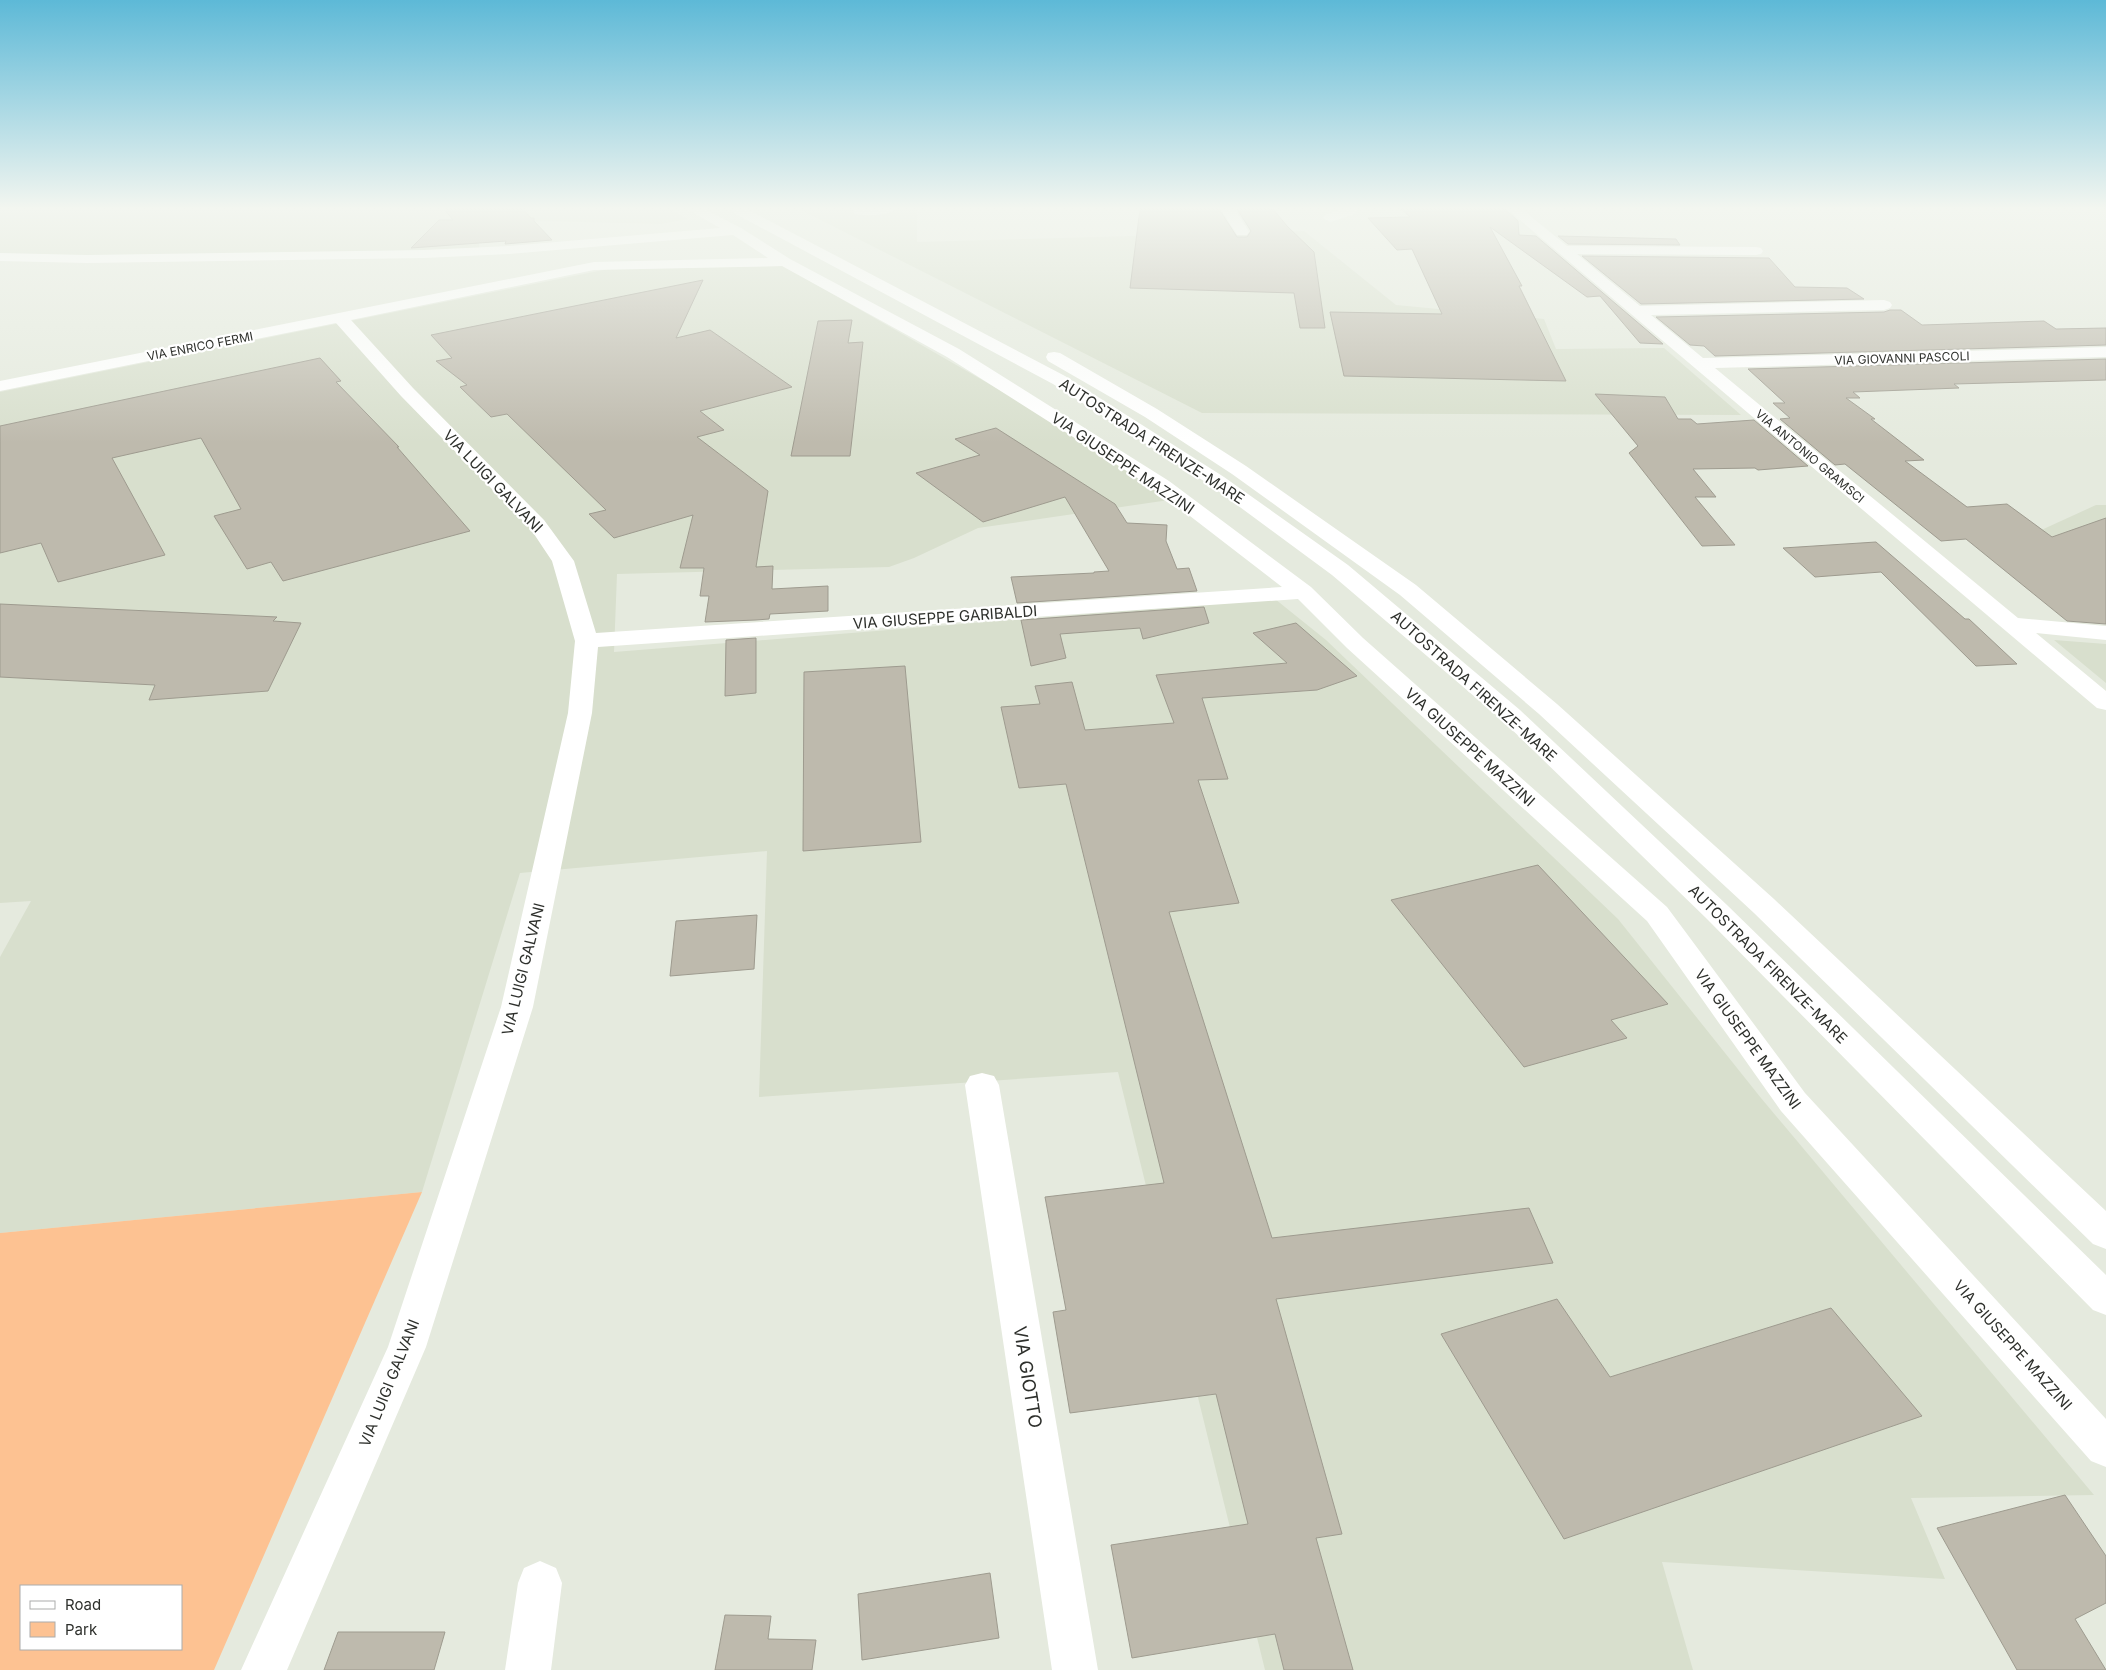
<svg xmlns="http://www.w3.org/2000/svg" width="2106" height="1670" font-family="Inter,sans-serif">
<rect width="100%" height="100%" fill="#e5eade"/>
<path fill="#d8dfcd" d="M0,209H670L688,219L661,224L541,221L478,232L480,255L0,260Z
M799,209H917V242L1304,231L1396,305L1544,319L1556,349L1664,348L1741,415L1202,413Z
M784,266L1057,423L1169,500L978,528L914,558L889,567L617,574L614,652L1275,599L1326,640L1618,919L1761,1098L2094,1495L1911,1498L1945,1579L1662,1562L1693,1670H1265L1118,1072L759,1097L767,851L520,873L422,1192L0,1233V957L31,901L0,903V392L608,269Z
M2096,505H2106V602L2024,538Z
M2054,640L2106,644V683Z"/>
<path fill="#fdc292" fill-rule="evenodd" d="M422,1192L214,1670H0V1233ZM21,1586H181V1649H21Z"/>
<path fill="#bebaad" stroke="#9e9b8f" d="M444,209H523L531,218H534V221L552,240L505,244L506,241L411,248L439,220H453Z
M1140,209H1219L1237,237H1247L1251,231L1237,209H1273L1287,226L1314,252L1325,328H1300L1294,293L1130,288Z
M1401,209H1505L1518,221L1519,235L1536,236L1663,344L1640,343L1600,296L1587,297L1490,227L1522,286H1519L1566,381L1344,376L1330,312L1442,314L1412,249L1397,250L1368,218L1410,217Z
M1558,236L1676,239L1680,245L1568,244Z
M1582,256L1769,258L1795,287L1847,288L1864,299L1641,304Z
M703,280L676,338L710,330L792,387L700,411L724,430L697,437L768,491L756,567L773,566L772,589L828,586V611L770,614L769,619L756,620L705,622L709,596H700L704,568H680L693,515L614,538L589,514L606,510L507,414L491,417L460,387L467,385L436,361L452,358L431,335Z
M1890,310H1901L1922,325L2044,321L2056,329L2106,328V345L1715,356L1704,346L1690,345L1656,317L1884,312Z
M852,320L848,343L863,342L850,456H791L818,321Z
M320,358L341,381L336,382L399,447H397L470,531L283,581L271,562L247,569L214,516L241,509L201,438L112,458L165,555L58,582L41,543L0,553V426Z
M2106,359V380L1954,384L1959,388L1853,392L1860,398H1846L1875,419H1871L1924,460L1905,461L1967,507L2007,504L2052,537L2106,518V624L2067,621L1966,539L1941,541L1845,464L1835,465L1780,419L1790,418L1773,403H1785L1748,369Z
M1595,394L1665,397L1678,419H1691L1697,424L1754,420L1808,466L1758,470L1755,468L1693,469L1716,497H1695L1735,545L1702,546L1629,453L1638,446Z
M996,428L1115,504L1127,523L1167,525L1166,541L1177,569L1189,568L1197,591L1017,603L1011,577L1094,573V572L1109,571L1065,497L983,522L916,473L980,455L955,439Z
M1876,542L1965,619H1969L2017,664L1976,666L1881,572L1815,577L1783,548Z
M0,604L277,617L273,621L301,623L268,691L149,700L155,685L0,677Z
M1204,607L1209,623L1143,639L1140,628L1060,634L1066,658L1031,666L1021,620Z
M1296,623L1357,676L1317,690L1202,698L1228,779L1198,780L1239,903L1169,912L1272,1238L1529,1208L1553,1263L1276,1299L1342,1534L1316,1538L1353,1670H1284L1275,1634L1132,1658L1111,1545L1248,1524L1216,1394L1070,1413L1053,1312L1066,1310L1045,1197L1164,1183L1066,784L1019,788L1001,707L1040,704L1035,686L1072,682L1085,730L1174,723L1156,675L1287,663L1253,633Z
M756,638V693L725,696L726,640Z
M905,666L921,842L803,851L804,672Z
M1538,865L1668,1004L1611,1020L1627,1038L1524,1067L1391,900Z
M757,915L754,969L670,976L676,921Z
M1557,1299L1610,1377L1831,1308L1922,1416L1564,1539L1441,1334Z
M2065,1495L2106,1556V1603L2075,1619L2106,1670H2017L1937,1528Z
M990,1573L999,1638L862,1660L858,1594Z
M725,1615L771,1616L768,1639L816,1640L812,1670H715Z
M338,1632H445L434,1670H324Z"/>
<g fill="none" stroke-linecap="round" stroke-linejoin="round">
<path fill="#fff" fill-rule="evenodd" d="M687,209H704L741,228L790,259L959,349L1169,481L1311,587L1363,638L1667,907L1805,1093L2106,1419V1467L2091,1461L1781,1111L1647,921L1347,648L1298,599L598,647L592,713L533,1007L426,1347L287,1670H241L388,1347L501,1007L568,713L575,641L552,561L530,528L401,396L336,323L0,391V381L594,262L768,258L733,235L509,254L424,258L87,263L0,261V253L87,255L424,250L509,246L720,228ZM782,266L947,357L1155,489L1282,587L596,633L574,561L544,520L413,388L351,320L594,270Z
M855,209H896C889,216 865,216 855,214L853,211Z
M1221,209H1235L1249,232L1247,235H1237Z
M1342,209H1356L1357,211L1355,214L1330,222L1323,218L1325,215Z
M1507,209H1522L1567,246L1756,247L1761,248L1763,251L1761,254L1756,255L1577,254L1640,306L1884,300L1890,302L1892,305L1890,308L1884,310L1651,315L1703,358L2106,347V357L1715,368L2018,618L2106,626V640L2036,633L2106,691V710L2097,708Z
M982,1073L994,1076L999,1085L1098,1670H1052L965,1085L970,1076Z
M540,1561L556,1568L562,1583L551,1670H505L518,1583L524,1568Z"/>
<path fill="#fff" fill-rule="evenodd" d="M730,209H747L1065,376L1224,477L1348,565L1520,710L1727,905L2106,1275V1315L2093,1310L1707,919L1502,720L1332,575L1210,485L1053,384L732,212Z
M1054,352L1060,353L1157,409L1246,466L1416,585L1557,704L1774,899L2106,1211V1249L2093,1244L1754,913L1539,714L1400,595L1232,474L1145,417L1048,361L1046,357L1048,353Z"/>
</g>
<linearGradient id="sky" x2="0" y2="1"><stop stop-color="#5db9d7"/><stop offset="0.47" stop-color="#f3f6f0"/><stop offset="1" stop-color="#f3f6f0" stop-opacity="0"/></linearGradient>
<rect width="2106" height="443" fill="url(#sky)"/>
<g text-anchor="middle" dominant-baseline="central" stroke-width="4.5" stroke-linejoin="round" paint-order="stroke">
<g font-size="12" fill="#2e302c" stroke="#fff">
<text transform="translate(200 346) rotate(-11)">VIA ENRICO FERMI</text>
<text transform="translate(1902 358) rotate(-2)">VIA GIOVANNI PASCOLI</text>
<text transform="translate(1810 456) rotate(40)">VIA ANTONIO GRAMSCI</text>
</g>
<g font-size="15" fill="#2e302c" stroke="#fff">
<text transform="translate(1152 441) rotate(33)">AUTOSTRADA FIRENZE-MARE</text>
<text transform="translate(1123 463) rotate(34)">VIA GIUSEPPE MAZZINI</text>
<text transform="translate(493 481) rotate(46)">VIA LUIGI GALVANI</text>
<text transform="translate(945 617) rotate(-4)">VIA GIUSEPPE GARIBALDI</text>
<text transform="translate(1474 686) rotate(42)">AUTOSTRADA FIRENZE-MARE</text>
<text transform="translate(1470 747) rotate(42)">VIA GIUSEPPE MAZZINI</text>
<text transform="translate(1768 964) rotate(45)">AUTOSTRADA FIRENZE-MARE</text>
<text transform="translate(523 969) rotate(-76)">VIA LUIGI GALVANI</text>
<text transform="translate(1748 1039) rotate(54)">VIA GIUSEPPE MAZZINI</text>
<text transform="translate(2013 1345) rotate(48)">VIA GIUSEPPE MAZZINI</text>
<text transform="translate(389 1383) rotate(-68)">VIA LUIGI GALVANI</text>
</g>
<g font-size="18" fill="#2e302c" stroke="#fff">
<text transform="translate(1028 1377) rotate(81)">VIA GIOTTO</text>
</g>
</g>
<rect x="20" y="1585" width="162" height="65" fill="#ffffff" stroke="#abacab"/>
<rect x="30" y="1601" width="25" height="8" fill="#ffffff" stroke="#abacab"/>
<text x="65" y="1610" font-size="15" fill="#2e302c">Road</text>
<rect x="30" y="1622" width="25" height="15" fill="#fdc292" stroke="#abacab"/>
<text x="65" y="1635" font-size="15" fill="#2e302c">Park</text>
</svg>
